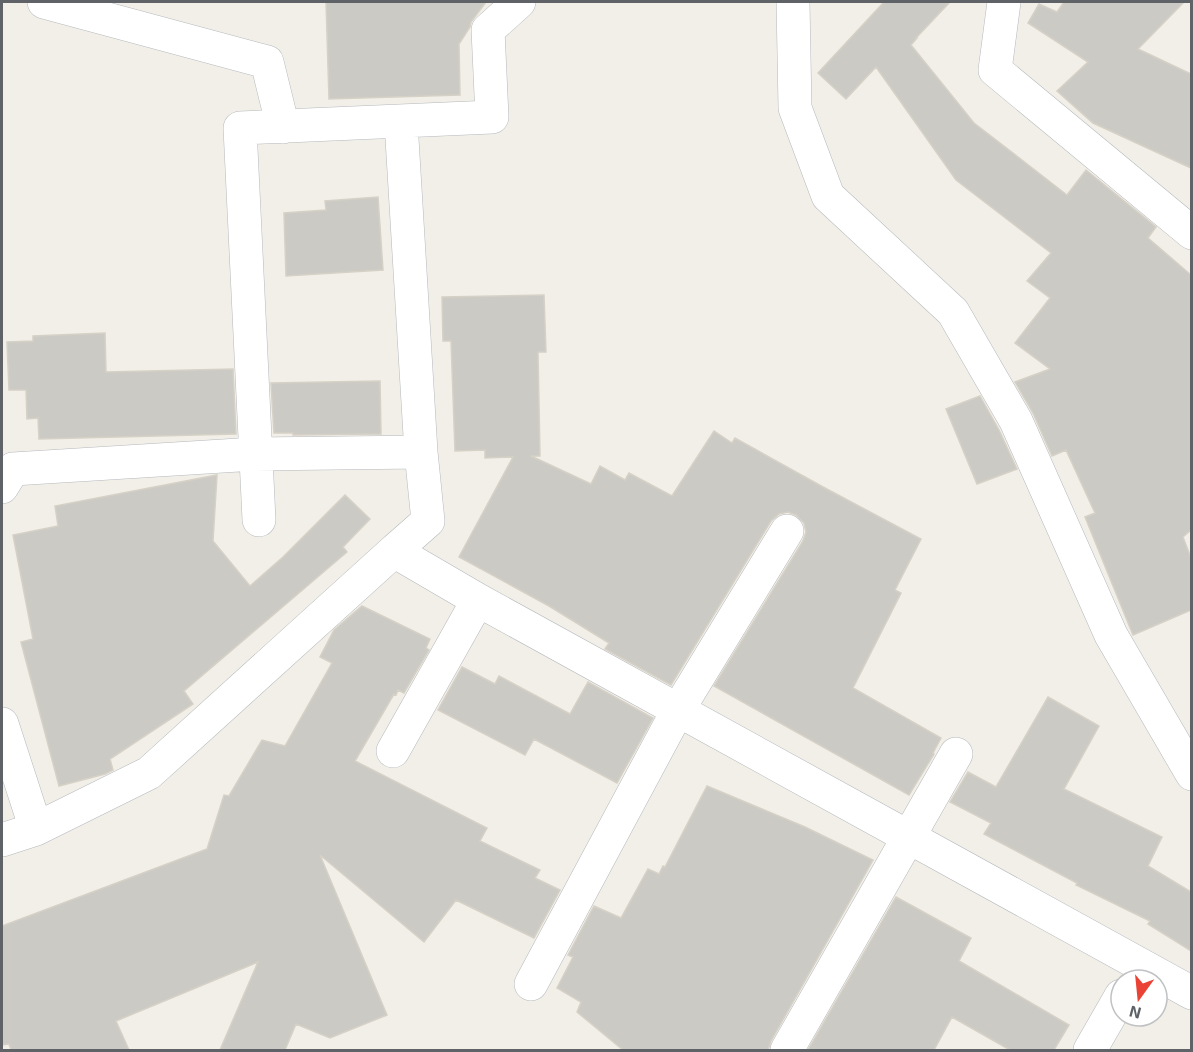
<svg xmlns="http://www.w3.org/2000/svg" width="1193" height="1052" font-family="'Exo 2',sans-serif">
<rect width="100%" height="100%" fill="#f1efe8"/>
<path fill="#cccac5" stroke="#d6d1c6" stroke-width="1.5" d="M326,2H486L471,22L470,27L459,44L460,95L329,99Z
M884,2H950L916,38H917L911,45L974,123L1067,195L1086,170L1156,227L1148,238L1191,275V530L1183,537L1191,558V610L1133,635L1085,517L1095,513L1066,450L1052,456L1033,413L1015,382L1050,369L1015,343L1050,298L1027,281L1051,253L956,180L876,67L846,99L818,73Z
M1064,2H1184L1138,49L1191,74V168L1093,123L1057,91L1088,62L1028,23L1039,4L1057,12Z
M378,197L383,270L286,276L284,213L326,210L325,201Z
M544,295L546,352H538L540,456H531L591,484L600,466L625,480L629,473L672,496L714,431L732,443L735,438L823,487L921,539L895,590L901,593L853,688L941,738L933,753L934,754L909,795L714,686L803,541L806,532L804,523L796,515L788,512L779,514L771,521L671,685L605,649L609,643L549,606L459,557L513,457L485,458V450L455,451L451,341H443L442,297Z
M105,333L106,372L233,369L236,434L39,439L38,418L27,419L26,390H9L7,342L33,341V336Z
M380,381L381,434L293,435V433H274L271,383Z
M980,396L999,430L1017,469L977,484L946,409Z
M217,475L213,541L250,586L283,557L345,495L370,519L343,547L347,552L184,691L193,704L110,759L113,770L105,774L59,786L21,642L33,639L13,535L58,526L55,506Z
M362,606L430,639L426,648L429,650L404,693L398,690L396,695L394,694L355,761L487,828L480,841L540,870L535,878L560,890L534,938L456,900L424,942L320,855L387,1015L330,1038L296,1024L285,1050H220L258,962L116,1021L129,1050H11L9,1044L2,1045V926L207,849L224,795L229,796L262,740L285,746L332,663L320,657L334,630Z
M462,667L495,684L499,676L570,714L588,682L653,718L617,783L534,739L525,755L438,710Z
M1048,697L1099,726L1064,789L1162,837L1148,866L1191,892V951L1148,924L1150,921L1076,885L1077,883L984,834L991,823L950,802L968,772L996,787Z
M707,786L805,827L873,860L771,1041L768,1050H623L577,1012L581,1002L557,988L573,957L568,955L594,906L621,918L648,869L659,874L663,866L665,867Z
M896,897L971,938L959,961L1069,1025L1054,1050H1010L952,1017L934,1050H808Z"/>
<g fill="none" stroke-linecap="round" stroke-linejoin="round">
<defs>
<path id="street" d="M44,2L267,62L283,127
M793,2L795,108L828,196L953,312L1016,421L1111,635L1192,774
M1004,2L995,70L1192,233
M2,487L13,469L255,454L421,452
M259,520L240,128L492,117L488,30L519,2
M394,551L428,521L421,452L401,122
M2,724L36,829
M393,751L478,600
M2,840L36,829L149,773L394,551L478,600L1192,993
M531,984L678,710L787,531
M787,1050L956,754
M1090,1050L1121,996"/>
</defs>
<use href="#street" stroke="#b5b8bc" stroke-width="34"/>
<use href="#street" stroke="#fff" stroke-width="33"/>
</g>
<rect width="1193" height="1052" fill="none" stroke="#5f6368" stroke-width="6"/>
<g transform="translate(1139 998) rotate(195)"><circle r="28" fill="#ffffff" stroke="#bfc1c3" stroke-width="1.5"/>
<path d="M0-4.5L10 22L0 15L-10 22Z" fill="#ea4335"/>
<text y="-9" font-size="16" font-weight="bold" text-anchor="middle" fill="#5f6368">N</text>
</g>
</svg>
